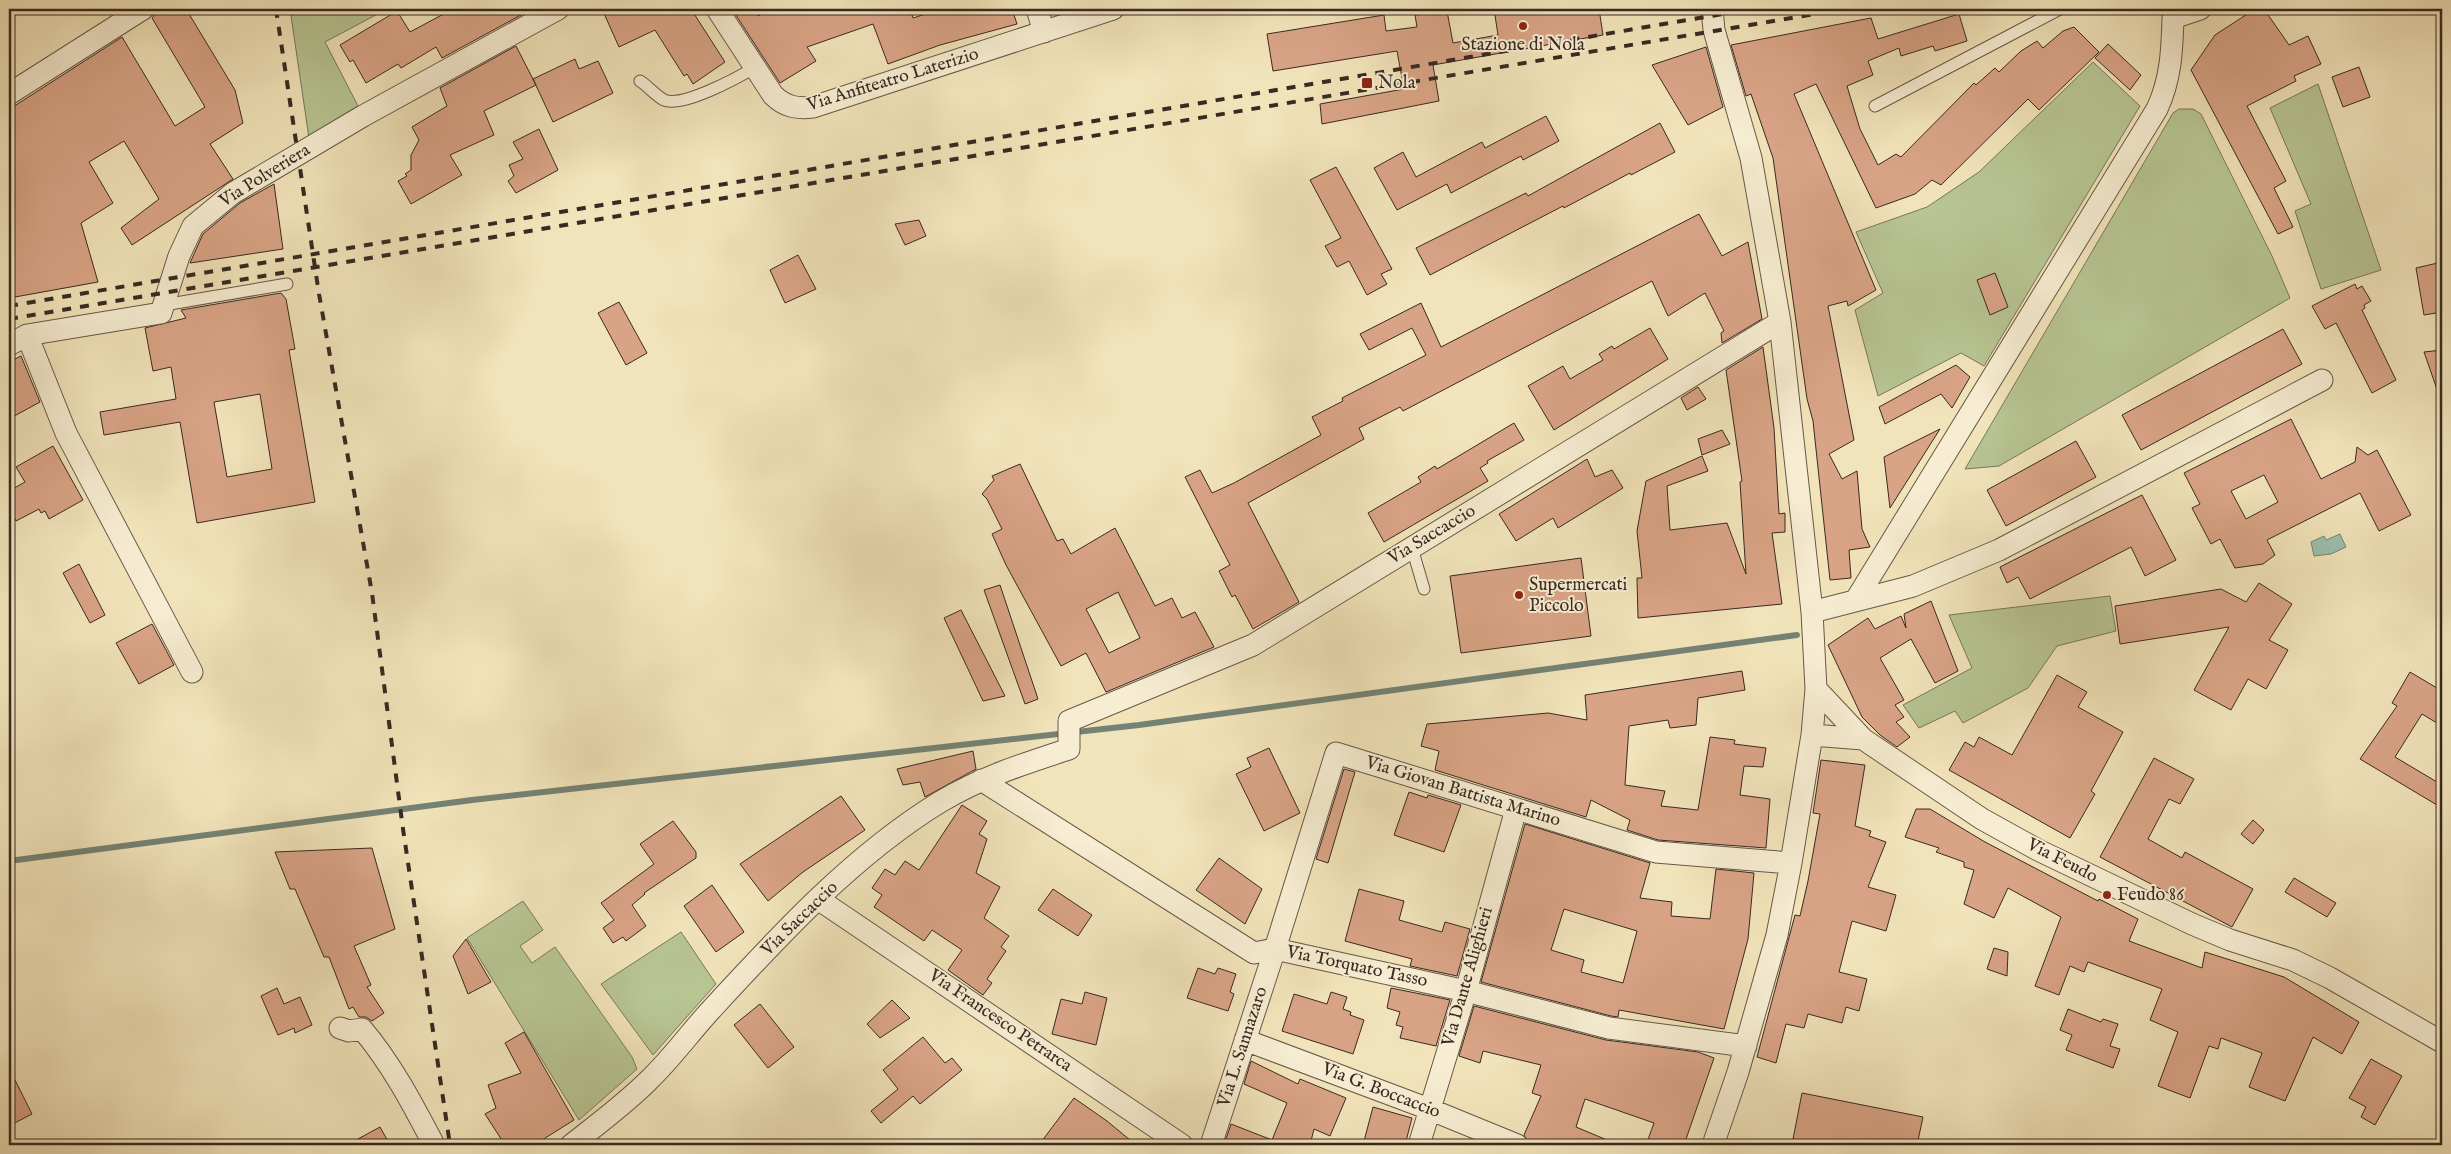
<svg xmlns="http://www.w3.org/2000/svg" width="2451" height="1154" font-family="'IM FELL English',serif">
<rect width="100%" height="100%" fill="#f2e4ba"/>
<filter id="stains"><feTurbulence type="fractalNoise" baseFrequency=".004" numOctaves="4"/><feColorMatrix values="0 0 0 0 .2 0 0 0 0 .09 0 0 0 0 .02 0 0 0 .5 -.17"/></filter>
<radialGradient id="worn" r=".72"><stop offset=".6" stop-color="#630" stop-opacity="0"/><stop offset="1" stop-color="#630" stop-opacity=".3"/></radialGradient>
<path fill="#b7c592" stroke="#78775a" d="M290,9H387L325,42L358,106L309,138Z
M2093,62L2140,106L1984,366L1961,353L1878,396L1855,310L1883,293L1856,232L1927,207L1979,172Z
M2318,84L2381,270L2321,289L2295,211L2311,204L2270,108Z
M2179,109H2193L2201,114L2272,256L2290,298L1999,466L1965,469L2173,113Z
M2110,596L2116,631L2057,646L2028,688L1963,723L1955,711L1919,728L1903,705L1972,668L1949,615Z
M523,901L543,930L520,946L532,963L555,947L632,1057L637,1069L579,1120L467,938Z
M681,932L716,984L653,1055L601,984Z"/>
<path fill="#9bbfad" stroke="#748375" d="M2340,534L2346,547L2331,554L2314,556L2311,542L2324,536L2326,540Z"/>
<g fill="none" stroke-linecap="round" stroke-linejoin="round">
<path stroke="#748375" stroke-width="6" d="M9,861L472,800L1139,725L1797,635"/>
</g>
<path fill="#d9a486" stroke="#392922" fill-rule="evenodd" d="M160,9H186L235,90L243,123L210,144L233,179L132,245L121,228L159,199L124,141L89,162L113,203L81,223L98,282L15,297L9,290V106L16,105L122,37L175,126L205,107L152,18Z
M453,9H532L442,58L436,47L401,68L398,64L366,83L353,60L350,62L340,45L397,11L410,32Z
M602,9H691L725,62L693,84L687,74L684,76L655,30L619,47Z
M732,9H754L758,16L770,9H910L913,18L941,9H1012L1017,24L940,45L888,64L873,24L807,47L816,61L780,83Z
M1494,9H1599L1603,35L1433,65L1439,101L1322,124L1320,104L1404,89L1397,51L1273,71L1267,34L1384,15L1386,31L1417,27L1415,15L1447,11L1453,43L1498,35Z
M2255,9H2264L2289,45L2308,36L2321,64L2294,76L2296,81L2247,106L2286,181L2274,188L2293,227L2278,234L2191,70L2215,35Z
M1959,14L1967,41L1935,51L1933,46L1901,56L1899,48L1868,61L1873,75L1847,86L1860,129L1878,165L1896,154L1901,157L1974,83L1976,85L1995,68L1999,72L2021,51L2037,41L2043,48L2063,31L2074,27L2099,52L2039,110L2028,99L1941,185L1932,180L1915,194L1876,208L1816,84L1794,94L1876,290L1848,306L1847,301L1828,306L1854,440L1829,454L1842,479L1857,471L1862,529L1870,547L1849,550L1851,578L1830,580L1813,421L1807,399L1773,158L1751,94L1746,96L1731,45L1871,18L1878,39Z
M2108,44L2141,75L2130,90L2095,58Z
M516,46L536,85L484,111L494,135L450,155L462,175L411,204L398,181L407,176L405,174L411,170V155L419,140L412,127L447,106L440,88Z
M1706,47L1723,107L1688,125L1652,65Z
M575,59L579,69L598,61L613,93L553,122L533,79Z
M2359,67L2370,97L2343,107L2332,77Z
M1546,116L1559,141L1523,160L1521,156L1451,193L1447,184L1397,210L1374,168L1403,152L1416,177L1482,142L1485,148Z
M1660,123L1675,152L1631,175L1630,173L1564,208L1563,206L1430,275L1416,248L1526,193L1528,196Z
M539,129L558,170L516,193L508,181L514,176L509,165L523,159L513,142Z
M1336,167L1392,269L1381,274L1387,284L1367,295L1349,261L1337,267L1325,246L1341,238L1310,180Z
M274,184L283,249L190,263L203,234L240,203Z
M1699,214L1722,256L1748,242L1762,319L1722,343L1721,333L1724,331L1705,293L1668,316L1652,281L1403,411L1400,407L1359,428L1364,439L1248,503L1299,602L1253,629L1235,595L1232,597L1219,571L1230,565L1185,477L1200,470L1212,493L1234,483L1321,435L1312,417L1343,401L1342,398L1426,355L1412,328L1369,350L1360,334L1421,303L1441,347Z
M919,220L926,236L905,245L895,224Z
M798,255L816,289L785,303L770,270Z
M2442,262V312L2424,315L2416,268Z
M1995,273L2008,307L1990,315L1977,280Z
M2355,284L2357,289L2362,286L2371,301L2364,305L2365,308L2362,310L2396,380L2372,393L2336,323L2325,329L2312,306Z
M281,293L286,299L295,349L289,350L315,502L197,523L180,422L104,435L100,412L176,399L171,367L153,371L145,328L186,318L181,310ZM260,394L272,469L227,477L214,402Z
M619,302L647,353L626,365L598,313Z
M1650,328L1668,359L1554,430L1528,386L1563,366L1570,379L1603,360L1599,354L1612,346L1614,349Z
M2283,329L2302,364L2141,450L2122,415Z
M1763,347L1774,428L1779,514L1785,513V532L1772,533L1782,604L1638,618L1637,578H1642L1637,531L1646,481L1702,456L1708,471L1667,486L1670,530L1727,523L1746,574L1740,482L1742,481L1726,370Z
M2442,350V397L2440,398L2424,352Z
M21,356L40,402L9,419V362Z
M1956,365L1970,377L1952,408L1941,394L1885,424L1879,407Z
M1698,387L1706,399L1687,410L1681,398Z
M2291,419L2321,479L2355,462L2357,447L2368,455L2377,450L2411,515L2379,531L2360,493L2267,540L2275,555L2263,564L2235,568L2220,539L2211,544L2192,508L2200,504L2184,473ZM2264,475L2278,502L2246,519L2231,491Z
M1514,423L1524,440L1487,461L1488,463L1480,468L1488,481L1384,542L1368,513L1421,482L1418,477L1435,466L1437,469Z
M1940,429L1890,508L1884,457Z
M1722,430L1730,444L1702,455L1698,439Z
M2076,441L2096,477L2006,526L1987,490Z
M53,446L83,500L49,519L45,511L41,513L39,509L16,521L9,507V491L25,482L16,467Z
M1587,459L1595,477L1612,470L1623,488L1558,528L1553,518L1516,541L1499,514Z
M1020,464L1057,541L1063,539L1071,554L1115,528L1155,606L1172,598L1182,618L1195,612L1214,647L1106,692L1086,653L1061,666L1006,565L992,534L1002,529L987,499L982,494L994,480L992,476ZM1118,592L1140,638L1109,653L1086,609Z
M2142,495L2176,560L2145,576L2131,547L2030,599L2018,577L2007,583L2000,567Z
M1581,558L1591,636L1461,653L1450,576Z
M79,564L105,615L90,623L63,573Z
M2259,583L2292,604L2269,640L2288,650L2266,689L2248,679L2231,710L2194,690L2229,627L2120,644L2115,606L2221,589L2246,602Z
M1000,585L1038,699L1025,704L984,590Z
M1931,601L1958,671L1935,683L1911,639L1880,658L1904,700L1895,705L1904,717L1896,722L1910,737L1897,747L1880,735L1862,717L1828,645L1868,618L1875,629L1901,616L1906,628L1904,614Z
M961,610L1005,696L983,701L944,618Z
M152,624L174,665L139,684L116,643Z
M1742,671L1745,690L1698,698L1696,725L1670,728L1668,720L1629,726L1625,785L1665,791L1661,806L1698,810L1710,737L1735,740L1734,744L1766,748L1763,767L1744,766L1740,795L1770,799L1766,848L1658,840L1627,830L1630,820L1591,800L1586,817L1435,770L1439,751L1421,746L1427,724L1548,713L1587,720L1585,695Z
M2410,672L2442,691V726L2422,714L2395,757L2442,785V808L2360,759L2397,706L2392,703Z
M2057,675L2087,692L2078,707L2123,732L2091,791L2095,794L2070,838L1949,770L1965,742L1974,747L1979,737L2012,755Z
M1269,748L1300,813L1264,831L1236,774L1251,767L1247,758Z
M973,751L976,769L925,797L920,782L903,785L897,769Z
M2154,758L2194,779L2180,804L2169,799L2148,839L2182,858L2185,852L2253,889L2232,927L2100,857Z
M1821,760L1865,765L1855,826L1871,831L1869,836L1886,842L1868,887L1896,895L1886,931L1852,921L1839,972L1867,979L1859,1011L1846,1007L1842,1023L1808,1014L1804,1028L1786,1024L1776,1063L1757,1057L1795,915L1800,916L1808,881L1820,814L1813,813Z
M1344,769L1355,772L1328,863L1316,859Z
M1409,792L1427,798L1428,795L1461,805L1444,852L1394,835Z
M841,796L865,830L803,872L768,901L740,864Z
M962,805L987,821L979,834L987,839L976,873L1000,887L984,918L1009,936L1001,947L1006,951L987,979L992,983L983,995L948,970L962,950L932,930L924,941L874,907L882,895L872,888L885,869L895,875L905,861L919,870Z
M1916,809H1930L1985,842L2098,901L2099,899L2138,919L2129,941L2202,968L2205,952L2284,977L2359,1022L2342,1054L2313,1037L2285,1101L2249,1087L2262,1053L2221,1038L2218,1049L2209,1046L2190,1098L2158,1086L2178,1032L2150,1020L2162,989L2088,962L2084,972L2070,966L2059,995L2035,986L2061,917L2008,888L1994,918L1964,904L1974,870L1964,867V862L1936,852L1939,848L1905,837Z
M2253,820L2264,830L2253,844L2241,834Z
M673,821L696,852V858L644,893L645,894L632,905L646,926L626,941L623,937L613,943L603,928L614,920L601,903L654,864L640,844Z
M1525,824L1650,863L1640,898L1672,902L1671,916L1710,919L1716,869L1754,873L1748,939L1724,1029L1619,1010L1618,1017L1611,1016L1481,982ZM1564,909L1637,931L1623,983L1581,972L1584,960L1551,950Z
M372,848L395,929L354,946L371,985L367,987L384,1013L372,1021L366,1017H359L353,1007L349,1009L329,957H324L295,889H290L275,852Z
M1219,858L1262,889L1245,924L1196,890Z
M2294,878L2336,903L2327,917L2285,892Z
M712,885L744,932L716,952L684,906Z
M1053,889L1092,915L1078,936L1038,910Z
M1359,889L1404,901L1399,920L1442,932L1445,922L1470,929L1457,976L1410,966L1412,959L1345,941Z
M466,939L491,982L468,994L453,956Z
M1994,948L2008,952L2007,976L1987,969Z
M1198,968L1215,974L1218,968L1236,974L1230,992L1234,994L1228,1011L1187,998Z
M277,988L284,1004L300,997L312,1025L295,1033L294,1028L278,1035L261,996Z
M1391,988L1450,1000L1436,1046L1400,1038L1403,1027L1396,1025L1400,1012L1387,1008Z
M1085,992L1107,998L1096,1045L1052,1034L1061,999L1082,1004Z
M1331,992L1347,997L1343,1009L1351,1012L1350,1015L1364,1020L1353,1054L1282,1031L1294,994L1327,1004Z
M892,1000L910,1018L880,1038L867,1024Z
M760,1004L794,1047L768,1068L734,1025Z
M1474,1006L1606,1040L1698,1052L1714,1058L1684,1145H1646L1654,1123L1585,1099L1576,1127L1619,1145H1529L1524,1135L1541,1096L1532,1093L1541,1065L1483,1051L1480,1063L1459,1056Z
M2068,1009L2101,1022L2103,1019L2118,1024L2110,1046L2120,1049L2113,1068L2066,1050L2072,1035L2060,1030Z
M524,1032L574,1120L534,1145H505L485,1114L496,1108L488,1085L521,1073L505,1043Z
M923,1037L945,1063L952,1058L962,1070L920,1104L913,1096L881,1123L871,1111L898,1089L883,1070Z
M2371,1059L2402,1076L2375,1125L2361,1117L2366,1107L2349,1098Z
M1251,1061L1298,1084L1300,1079L1346,1098L1330,1136L1314,1129L1310,1145H1224L1231,1124L1272,1140L1287,1103L1244,1084Z
M9,1068L32,1114L9,1126Z
M1802,1093L1923,1117L1917,1145H1826L1793,1139Z
M1074,1098L1107,1121L1136,1145H1039Z
M1373,1107L1412,1118L1405,1145H1363Z
M380,1127L390,1145H347Z"/>
<g fill="none" stroke-linecap="round" stroke-linejoin="round">
<defs>
<path id="lane" d="M640,81C648,86 656,96 664,100C682,108 737,78 754,68
M1875,106L2060,9
M164,305L287,284
M1412,548L1424,589"/>
<path id="street" d="M717,9L773,95C785,107 797,109 813,107L1113,9
M1037,9L1044,32
M1712,9L1714,30L1751,158L1780,322L1812,612L1816,689L1812,735L1791,863L1777,935L1738,1072L1713,1145
M9,94L143,9
M27,335L66,433L192,672
M9,345L27,335L161,313L179,256L193,226L233,193L363,116L558,9
M1857,598L2157,109C2171,79 2172,51 2173,18L2200,9
M1812,612L1913,586L1999,550L2322,380
M1816,689L1863,739L1982,819L2038,850L2192,924L2230,940L2293,960L2330,978L2442,1042
M1812,735L1863,739
M981,780L1254,953L1275,949L1466,991L1609,1028L1746,1046
M818,899L1182,1145
M340,1028L349,1031L362,1029C391,1063 413,1105 434,1145
M1245,1040L1429,1109L1517,1145
M571,1145C598,1124 625,1104 649,1080C671,1059 689,1034 709,1012C779,936 852,856 940,802C982,777 1023,764 1069,749V721L1253,645L1780,322
M1211,1145L1275,949L1336,753L1656,852L1791,863
M1419,1145L1466,991L1516,809"/>
</defs>
<use href="#lane" stroke="#675848" stroke-width="13"/>
<use href="#street" stroke="#675848" stroke-width="23"/>
<use href="#lane" stroke="#f7edd2" stroke-width="11"/>
<use href="#street" stroke="#f7edd2" stroke-width="21"/>
<path stroke="#392922" stroke-width="4" stroke-dasharray="9 9" stroke-linecap="butt" d="M276,9L319,294L372,593L403,829L450,1145
M9,306L1752,9
M9,319L1844,9"/>
</g>
<g fill="#8f2418" stroke="#f7edd2" stroke-width="2">
<circle cx="1523" cy="26" r="5"/>
<rect x="1361" y="77" width="12" height="12" rx="2.5"/>
<circle cx="1519" cy="595" r="5"/>
<circle cx="2107" cy="895" r="5"/>
</g>
<g text-anchor="middle" dominant-baseline="central" stroke-width="4" stroke-linejoin="round" paint-order="stroke">
<g font-size="18" fill="#392922" stroke="#f7edd2" text-anchor="start">
<text x="1523" y="45" text-anchor="middle">Stazione di Nola</text>
<text x="1378" y="83">Nola</text>
<text x="1529" y="585">Supermercati<tspan x="1529" dy="21">Piccolo</tspan></text>
<text x="2117" y="895">Feudo 86</text>
</g>
<g font-size="18" fill="#392922" stroke="#f7edd2">
<text transform="translate(893 80) rotate(-17)">Via Anfiteatro Laterizio</text>
<text transform="translate(265 176) rotate(-32)">Via Polveriera</text>
<text transform="translate(1432 535) rotate(-31)">Via Saccaccio</text>
<text transform="translate(1463 792) rotate(17)">Via Giovan Battista Marino</text>
<text transform="translate(2062 861) rotate(27)">Via Feudo</text>
<text transform="translate(800 919) rotate(-44)">Via Saccaccio</text>
<text transform="translate(1357 967) rotate(12)">Via Torquato Tasso</text>
<text transform="translate(1468 977) rotate(-74)">Via Dante Alighieri</text>
<text transform="translate(1000 1021) rotate(34)">Via Francesco Petrarca</text>
<text transform="translate(1243 1047) rotate(-72)">Via L. Sannazaro</text>
<text transform="translate(1381 1091) rotate(21)">Via G. Boccaccio</text>
</g>
</g>
<rect width="2451" height="1154" fill="none" stroke="#f2e4ba" stroke-width="30"/>
<rect x="10" y="10" width="2431" height="1134" fill="none" stroke="#392922" stroke-width="2.5"/>
<rect x="15" y="15" width="2421" height="1124" fill="none" stroke="#392922"/>
<rect width="100%" height="100%" filter="url(#stains)"/>
<rect width="100%" height="100%" fill="url(#worn)"/>
</svg>
